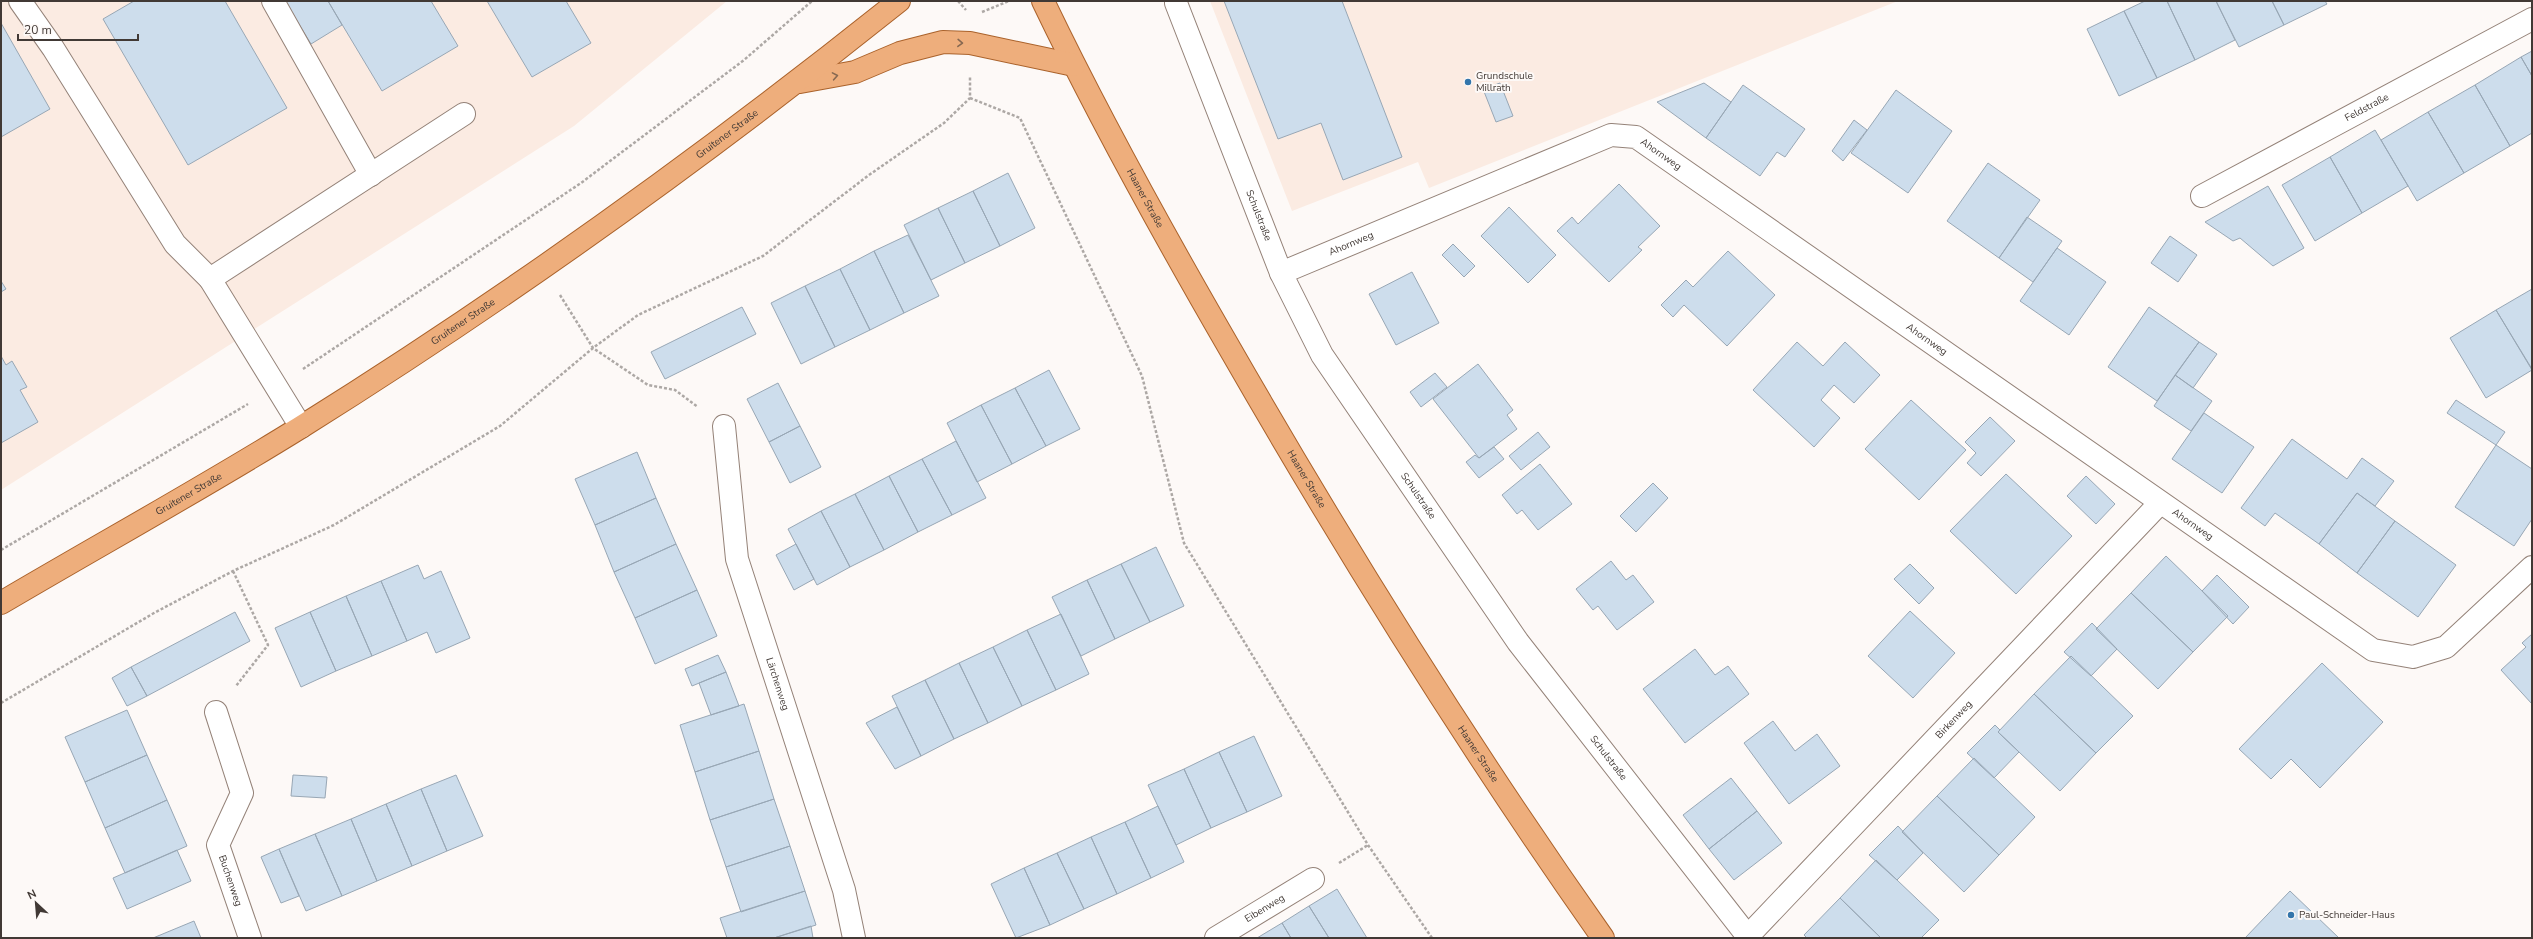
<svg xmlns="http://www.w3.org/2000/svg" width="2533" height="939" font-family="'Nunito Sans',sans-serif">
<rect width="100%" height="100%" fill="#fdf9f7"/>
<path fill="#fbebe2" d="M1,1H727L574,126L1,490Z
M1210,1H1898L1429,188L1418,162L1292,211Z"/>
<path fill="#cdddec" stroke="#98a7b5" d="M134,1H225L287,108L188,165L103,19Z
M285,1H328L342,25L311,44Z
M328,1H431L458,46L382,91Z
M487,1H566L591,43L532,77Z
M1224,1H1342L1402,157L1343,180L1321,123L1278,139Z
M2145,1H2167L2195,60L2157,78L2124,11Z
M2167,1H2216L2235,40L2195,60Z
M2216,1H2272L2284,25L2239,47Z
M2272,1H2325L2327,4L2284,25Z
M2124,11L2157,78L2119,96L2087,29Z
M1,23L50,109L1,137Z
M2532,51V76L2521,57Z
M2521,57L2532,76V133L2510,146L2475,85Z
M1500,83L1513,116L1496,122L1483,89Z
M1704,83L1731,102L1706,138L1657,102Z
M1743,85L1805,129L1785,157L1777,152L1760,176L1706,138Z
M2475,85L2510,146L2464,173L2428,112Z
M1896,90L1952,131L1908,193L1851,153Z
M2428,112L2464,173L2417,201L2381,140Z
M1854,120L1867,130L1843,161L1832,151Z
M2375,130L2408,186L2362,213L2330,157Z
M2330,157L2362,213L2315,241L2282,185Z
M1988,163L2040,200L1999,258L1947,221Z
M1008,173L1035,228L1000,246L973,191Z
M1619,184L1660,226L1638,247L1642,250L1609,282L1557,231L1572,217L1578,224Z
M2268,186L2304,248L2273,266L2240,238L2233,241L2205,222Z
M973,191L1000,246L965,263L938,208Z
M1509,207L1556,255L1528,283L1481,236Z
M938,208L965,263L931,280L904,225Z
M2027,217L2062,241L2033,282L1999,258Z
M908,235L939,296L904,313L874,251Z
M2170,236L2197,255L2178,282L2151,263Z
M1453,244L1475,266L1464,277L1442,255Z
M2057,248L2106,282L2069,335L2020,301Z
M874,251L904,313L870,330L840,269Z
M1728,251L1775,295L1727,346L1684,305L1673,317L1661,305L1686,280L1693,287Z
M840,269L870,330L835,347L805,286Z
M1412,272L1439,323L1396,345L1369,294Z
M1,281L6,289L1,292Z
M805,286L835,347L801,364L771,303Z
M2532,289V369L2496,310Z
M742,307L756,334L665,379L651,352Z
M2149,307L2199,342L2157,401L2108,367Z
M2496,310L2532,370L2486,398L2450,338Z
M1797,342L1823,366L1845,342L1880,375L1854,403L1834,385L1821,400L1840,418L1814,447L1753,390Z
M2199,342L2217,354L2193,388L2175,375Z
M1,356L6,365L12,361L27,387L20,390L38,422L1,443Z
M1478,364L1513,410L1507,415L1517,429L1479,458L1433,399Z
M1049,370L1080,429L1046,446L1015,388Z
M1435,373L1447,387L1421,407L1410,392Z
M2175,375L2212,401L2191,431L2154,406Z
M778,383L800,426L769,442L747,399Z
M1015,388L1046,446L1012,464L981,405Z
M1911,400L1966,450L1919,500L1865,449Z
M2456,400L2505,432L2496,445L2447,413Z
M981,405L1012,464L977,482L947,423Z
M2204,413L2254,447L2222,493L2172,459Z
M1990,417L2015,441L1981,476L1967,463L1976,453L1965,442Z
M800,426L821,467L790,483L769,442Z
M1538,432L1550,447L1521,470L1509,456Z
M2292,439L2347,479L2362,458L2394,481L2375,506L2357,493L2319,544L2275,513L2265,526L2241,508Z
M956,441L986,498L952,515L922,459Z
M2496,445L2532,469V519L2514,546L2455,507Z
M1494,447L1504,459L1479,478L1466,462L1475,455L1479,458Z
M637,452L656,498L595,525L575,479Z
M922,459L952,515L918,532L889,476Z
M1540,464L1572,504L1538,530L1522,510L1517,514L1502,495Z
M2006,474L2072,536L2016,594L1950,531Z
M889,476L918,532L884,550L855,494Z
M2086,476L2115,504L2096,524L2067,496Z
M1653,483L1668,498L1636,532L1620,516Z
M2357,493L2395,521L2357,573L2319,544Z
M855,494L884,550L850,567L821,511Z
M656,498L676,544L614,572L595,525Z
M821,511L850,567L817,585L788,529Z
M2395,521L2456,565L2418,617L2357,573Z
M676,544L697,590L635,618L614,572Z
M796,544L814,579L794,590L776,555Z
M1156,547L1184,606L1150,622L1121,564Z
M2166,556L2228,616L2193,652L2131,593Z
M1611,561L1626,580L1633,575L1654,602L1617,630L1598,606L1593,610L1576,589Z
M1121,564L1150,622L1115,639L1087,580Z
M1910,564L1934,588L1919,604L1894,579Z
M418,565L424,579L441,571L470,638L436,653L427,632L407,641L381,581Z
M2217,575L2249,607L2233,624L2202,591Z
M1087,580L1115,639L1081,656L1052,597Z
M381,581L407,641L372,656L346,596Z
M697,590L717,636L655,664L635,618Z
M2131,593L2193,652L2158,689L2096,629Z
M346,596L372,656L336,671L310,612Z
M1910,611L1955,653L1913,698L1868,656Z
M235,612L250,641L147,696L131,667Z
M310,612L336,671L301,687L275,628Z
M1061,614L1089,674L1056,690L1027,630Z
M2092,623L2117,649L2091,676L2064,652Z
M1027,630L1056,690L1022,706L993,647Z
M2532,634V704L2501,670L2526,647L2522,643Z
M993,647L1022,706L988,723L959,663Z
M1695,649L1715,675L1728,666L1749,694L1685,743L1643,689Z
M718,655L726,672L692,686L685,669Z
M2071,656L2133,716L2096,753L2034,694Z
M959,663L988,723L954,739L925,680Z
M2322,663L2383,722L2320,788L2291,759L2271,779L2239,749Z
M131,667L147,696L127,706L112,678Z
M726,672L739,706L711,715L699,683Z
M925,680L954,739L921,756L892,696Z
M2034,694L2096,753L2060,791L1998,732Z
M744,704L759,751L695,772L680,725Z
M897,707L921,756L895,769L866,723Z
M127,710L147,755L85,782L65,737Z
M1773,721L1795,751L1817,734L1840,766L1789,804L1744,743Z
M1995,725L2000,730L1998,732L2019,752L1994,778L1967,753Z
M1254,736L1282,796L1247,812L1219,752Z
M759,751L774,799L710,820L695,772Z
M1219,752L1247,812L1211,828L1184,769Z
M147,755L167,800L105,828L85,782Z
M1974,758L2035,817L1999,855L1937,796Z
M1184,769L1211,828L1176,845L1148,785Z
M293,775L327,777L325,798L291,796Z
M456,775L483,836L447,851L421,789Z
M1731,778L1757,811L1709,849L1683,815Z
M421,789L447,851L412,866L386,804Z
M1937,796L1999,855L1964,892L1902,832Z
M774,799L790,846L726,867L710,820Z
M167,800L187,846L125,873L105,828Z
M386,804L412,866L377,881L351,819Z
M1158,806L1184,862L1151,878L1125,822Z
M1757,811L1782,843L1734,880L1709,849Z
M351,819L377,881L342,896L315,834Z
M1125,822L1151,878L1117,894L1091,837Z
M1898,826L1923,853L1897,880L1869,855Z
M315,834L342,896L306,911L279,849Z
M1091,837L1117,894L1084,909L1057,853Z
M790,846L805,891L741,912L726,867Z
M279,849L299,896L281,903L261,857Z
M177,850L191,881L127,909L113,878Z
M1057,853L1084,909L1050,925L1024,868Z
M1876,860L1939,920L1921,938H1881L1840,898Z
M1024,868L1050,925L1016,938L991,884Z
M1337,889L1367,938H1329L1309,906Z
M805,891L816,925L774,938H727L720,918Z
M2290,891L2339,938H2245Z
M1840,898L1881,938H1807L1804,935Z
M1309,906L1329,938H1291L1282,923Z
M194,921L201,938H153Z
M1282,923L1291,938H1257Z
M811,926L813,938H774Z"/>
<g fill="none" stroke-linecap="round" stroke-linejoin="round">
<defs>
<g id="minor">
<path d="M20,1L53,48L175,244L210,279"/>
<path d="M273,1L371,175"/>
<path id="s1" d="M1176,3L1281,273L1322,355L1518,642L1749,938"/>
<path id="s2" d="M2202,196L2532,19"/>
<path id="s3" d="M1281,273L1611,135L1636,137L2373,650L2413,657L2446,647L2532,567"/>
<path id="s4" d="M724,426L737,559L844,890L854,938"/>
<path d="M301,427L210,279L464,114"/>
<path id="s5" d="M216,712L242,793L218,845L250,938"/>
<path id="s6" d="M1747,937L2160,503"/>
<path id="s7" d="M1216,938L1313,879"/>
</g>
<g id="major">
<path id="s8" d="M1043,1C1100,120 1164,235 1230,349C1346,551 1469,748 1603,938"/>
<path d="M800,82L855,72L900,53L943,42L970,43L1074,65"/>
<path id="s9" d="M1,603C101,544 203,488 301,427C509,297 708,154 899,1"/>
</g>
</defs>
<use href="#minor" stroke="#948278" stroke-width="24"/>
<use href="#major" stroke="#aa622b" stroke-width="24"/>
<path stroke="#ada8a5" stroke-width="2.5" stroke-dasharray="3 2" stroke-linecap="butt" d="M958,1L966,10
M982,12L1009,1
M970,98L1020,118L1142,376L1184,543L1368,845L1432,938
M560,295L593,348L648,385L675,390L698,407
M303,369L581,183L744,60L812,1
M1,550L248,404
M233,571L268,645L236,686
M1,703L154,613L233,571L334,525L500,426L593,348L638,315L763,256L869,175L944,123L970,98V76
M1339,863L1368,845"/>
<use href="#minor" stroke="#fff" stroke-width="22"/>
<use href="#major" stroke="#eeae7c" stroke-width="22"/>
</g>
<defs><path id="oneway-chevron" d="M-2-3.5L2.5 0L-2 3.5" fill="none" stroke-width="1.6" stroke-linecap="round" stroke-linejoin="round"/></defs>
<g stroke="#866851">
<use href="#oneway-chevron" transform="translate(960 43) rotate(2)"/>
<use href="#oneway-chevron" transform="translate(835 76) rotate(-10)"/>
</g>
<g fill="#3375ab" stroke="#fdf9f7" stroke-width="1.5">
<circle cx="1468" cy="82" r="4"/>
<circle cx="2291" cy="915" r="4"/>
</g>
<g text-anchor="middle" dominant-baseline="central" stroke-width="4" stroke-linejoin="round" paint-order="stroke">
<g font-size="10" fill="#413935" stroke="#fdf9f7" text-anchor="start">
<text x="1476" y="76">Grundschule<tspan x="1476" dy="12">Millrath</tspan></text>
<text x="2299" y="915">Paul-Schneider-Haus</text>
</g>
<g font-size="10" fill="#413935" stroke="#fdf9f7">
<text stroke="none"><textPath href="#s2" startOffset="187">Feldstraße</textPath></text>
<text stroke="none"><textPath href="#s9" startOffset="865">Gruitener Straße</textPath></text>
<text stroke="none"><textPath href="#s3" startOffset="413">Ahornweg</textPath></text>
<text stroke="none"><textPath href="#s8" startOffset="222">Haaner Straße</textPath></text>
<text stroke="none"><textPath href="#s1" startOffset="228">Schulstraße</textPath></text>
<text stroke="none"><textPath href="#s3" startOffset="76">Ahornweg</textPath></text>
<text stroke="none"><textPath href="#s9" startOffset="541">Gruitener Straße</textPath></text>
<text stroke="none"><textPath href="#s3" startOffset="737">Ahornweg</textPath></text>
<text stroke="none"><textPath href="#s8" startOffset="546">Haaner Straße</textPath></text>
<text stroke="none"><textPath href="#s9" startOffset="217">Gruitener Straße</textPath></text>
<text stroke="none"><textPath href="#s1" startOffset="552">Schulstraße</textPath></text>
<text stroke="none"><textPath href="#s3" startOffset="1061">Ahornweg</textPath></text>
<text stroke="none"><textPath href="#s4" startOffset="265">Lärchenweg</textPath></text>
<text stroke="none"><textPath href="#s6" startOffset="300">Birkenweg</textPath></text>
<text stroke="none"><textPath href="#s8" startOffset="870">Haaner Straße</textPath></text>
<text stroke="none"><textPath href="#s1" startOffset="876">Schulstraße</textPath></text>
<text stroke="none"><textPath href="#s5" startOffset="180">Buchenweg</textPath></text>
<text stroke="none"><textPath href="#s7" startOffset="57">Eibenweg</textPath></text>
</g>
</g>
<rect width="2533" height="939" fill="none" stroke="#413935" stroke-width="4"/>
<g transform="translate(36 903) rotate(334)" stroke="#fdf9f7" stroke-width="3" paint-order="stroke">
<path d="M0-3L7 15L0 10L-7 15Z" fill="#413935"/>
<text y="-6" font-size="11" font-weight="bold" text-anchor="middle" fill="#413935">N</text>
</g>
<path d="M18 34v6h120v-6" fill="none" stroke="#413935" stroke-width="2"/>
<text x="24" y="34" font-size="12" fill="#413935" stroke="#fdf9f7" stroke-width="3" paint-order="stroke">20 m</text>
</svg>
